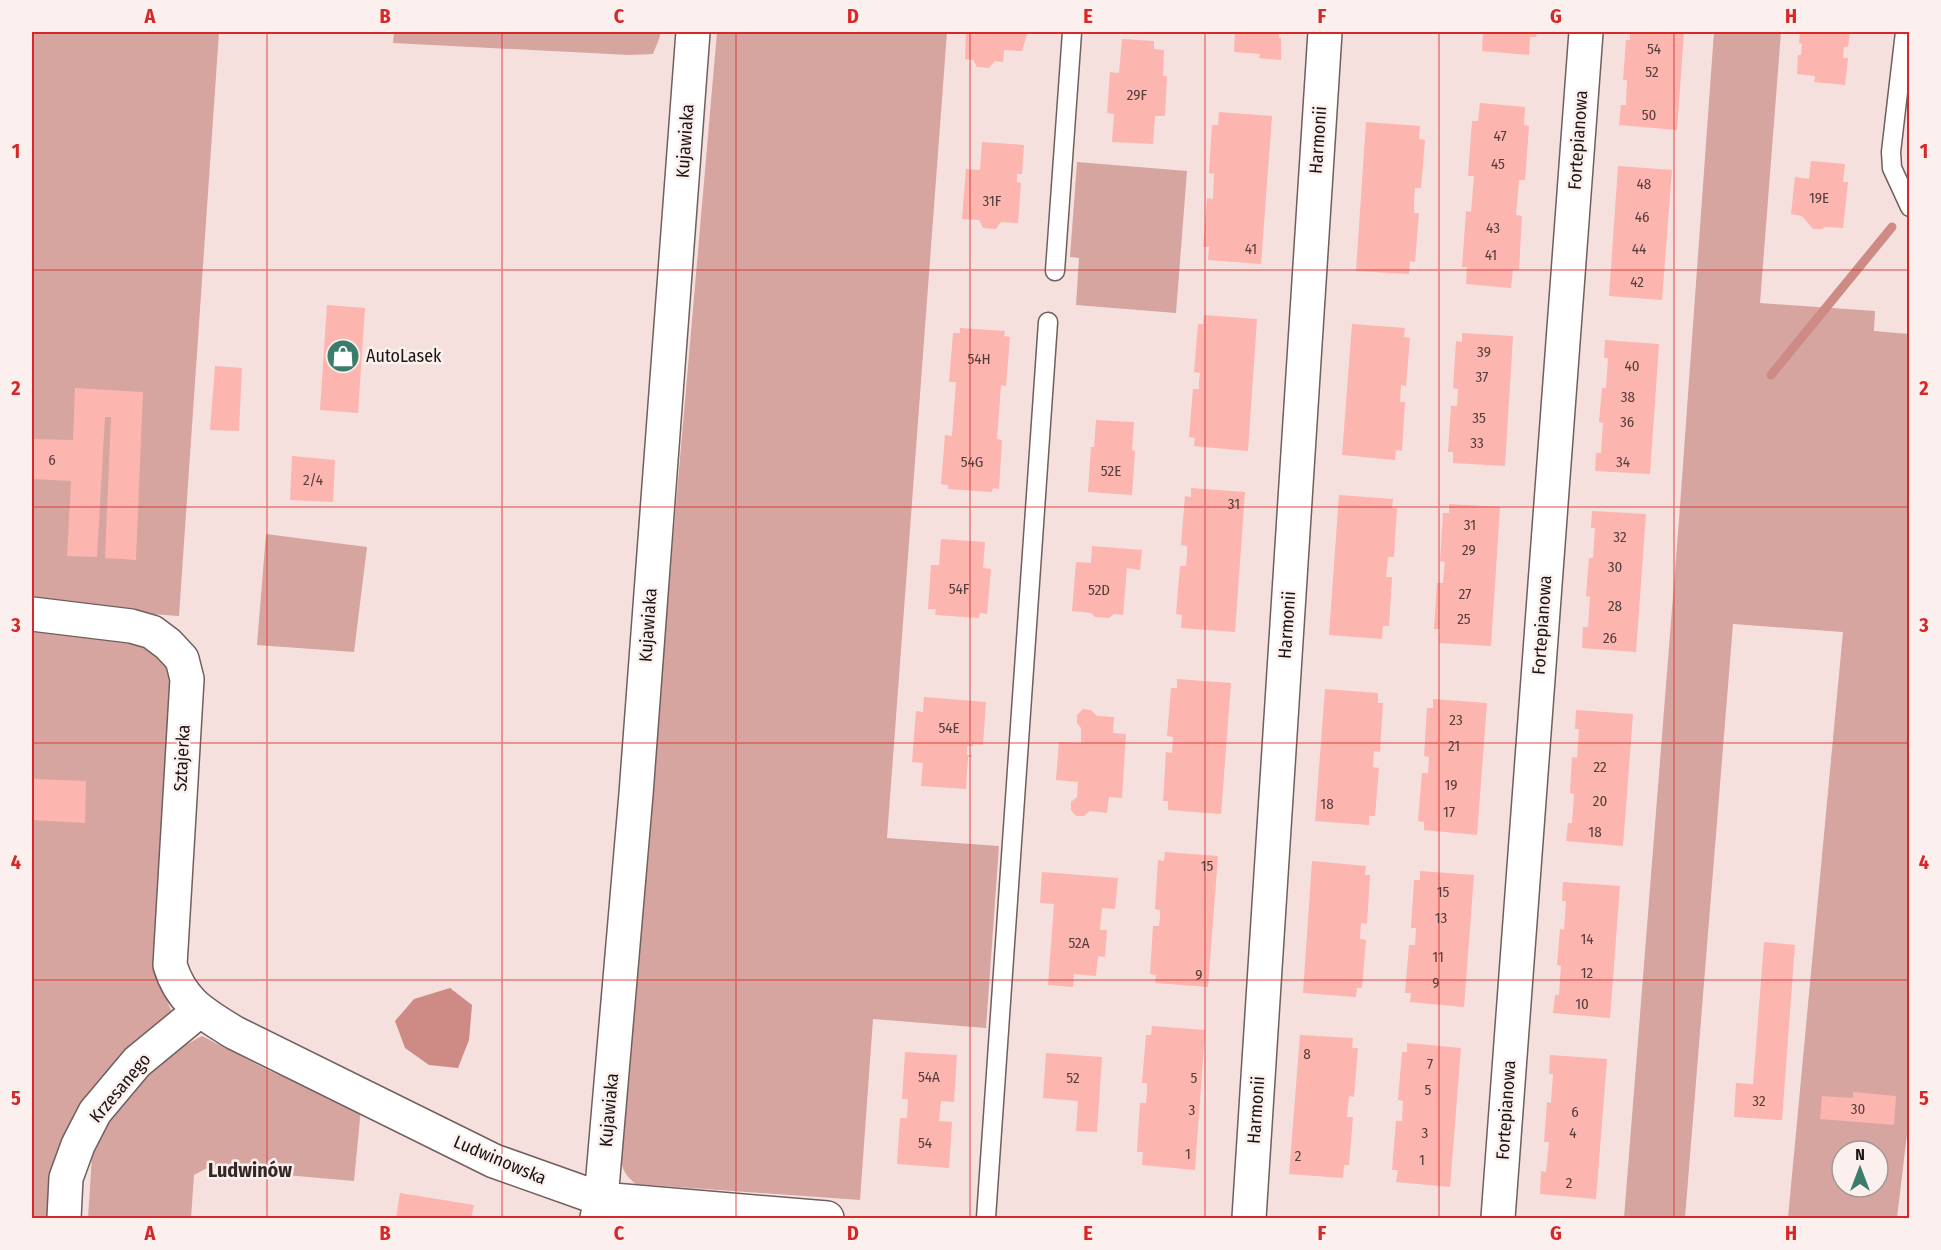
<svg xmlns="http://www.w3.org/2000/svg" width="1941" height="1250" font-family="'Fira Sans Condensed',sans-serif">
<rect width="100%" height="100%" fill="#f5e0de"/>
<path fill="#d6a5a0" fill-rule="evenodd" d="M32,32H219L179,616L32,605Z
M394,32H661L659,39L653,54L629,55L393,43Z
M717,32H947L887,838L999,846L986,1028L873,1019L860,1200L636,1184C623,1174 621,1166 620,1150Z
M1714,32H1781L1760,303L1875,311L1874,331L1909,334L1910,1109L1897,1218H1788L1843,632L1733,624L1685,1218H1624L1679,520ZM1842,1151H1878V1187H1842Z
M1077,162L1187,171L1176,313L1076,305L1079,258L1070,257Z
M266,534L367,547L354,652L257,645Z
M32,625H42L135,644L154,650L173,677L160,985L174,1017L119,1058L82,1102L53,1162L49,1218H32Z
M202,1036L270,1071L361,1108L354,1181L207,1168L194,1175L191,1218H88L92,1156L117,1105L158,1060Z"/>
<path fill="#ce8a84" d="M450,988L472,1005L469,1040L458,1068L429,1065L405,1048L395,1021L414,999Z"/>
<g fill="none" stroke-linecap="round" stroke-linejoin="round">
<path stroke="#ce8a84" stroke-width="9" d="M1771,375L1892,227"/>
</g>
<path fill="#fcb5af" d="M966,32H1026L1027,34L1022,51L1004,50L1003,62L995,61L989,68L977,67L973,60L965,59Z
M1235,32H1279V38H1281V60L1259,58L1260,54L1234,52Z
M1479,32H1537L1536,37H1530L1529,55L1482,51L1483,34L1479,33Z
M1630,32H1684L1677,130L1619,125L1621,105H1626L1627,80H1623L1626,40H1630Z
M1800,32H1850L1848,47H1844L1843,58H1848L1845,85L1814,82L1815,76L1797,74L1798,55H1801L1802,44L1799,43Z
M1122,39L1154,41V49L1164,50L1163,76H1167L1165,116H1155L1153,144L1112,142L1114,114L1107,113L1110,72L1119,73Z
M1480,103L1525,107L1524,125L1529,126L1525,180H1519L1516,215L1522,216L1519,270H1513L1511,288L1466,284L1467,267H1462L1466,211L1471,212L1474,176H1468L1472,121H1478Z
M1219,112L1272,116L1261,264L1208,260L1209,247H1203L1207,198L1213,199L1214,174L1209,173L1212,125H1218Z
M1366,122L1420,126L1419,139L1425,140L1421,188H1415L1414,200V213H1419L1415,262L1410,261L1409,274L1356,271Z
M982,142L1024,145L1022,174H1017V182L1021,183L1018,223L1001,222L996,229L983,228L979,220L962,219L966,169L980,170Z
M1811,161L1845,164L1843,182H1848L1843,228L1825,227L1822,229H1813L1802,216L1791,214L1795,177L1809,179Z
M1618,166L1672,170L1662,300L1609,296Z
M327,305L365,308L358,413L320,410Z
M1204,315L1257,319L1248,451L1194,446L1195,438L1189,437L1193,389H1199V381L1200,373L1194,372L1198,324H1203Z
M1352,324L1405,328L1404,337L1410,338L1406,386L1401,385L1400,402H1405L1402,451L1396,450L1395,460L1342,455Z
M960,328L1005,331L1004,336L1010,337L1006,386L1001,385L997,439L1002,440L999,489L993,488L992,492L948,489V485L941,484L945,435L952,436L956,382H949L953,333H960Z
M1462,333L1513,336L1505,466L1453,463V452H1448L1451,406H1457L1458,389L1453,388L1456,341L1462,342Z
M1605,340L1659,344L1650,474L1595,471L1596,453H1601L1603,423L1599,422L1602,388H1606L1608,358H1604Z
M215,366L242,368L239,431L210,430Z
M75,388L143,392L136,560L105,558L111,417H105L97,557L67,556L71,481L32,479V439L73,440Z
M1096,420L1134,422L1132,450L1135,451L1132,495L1088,492L1091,447H1094Z
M292,456L335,460L333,502L290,500Z
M1191,488L1245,492L1235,632L1181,628L1182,615L1176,614L1180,566H1186L1187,554V546L1181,545L1185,496L1191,497Z
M1339,495L1393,499L1392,508H1397L1394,557H1388L1386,577H1392L1389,626H1383L1382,639L1329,635Z
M1449,504L1500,507L1491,646L1439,643L1440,629H1434L1437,583H1443L1444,570L1445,562L1440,561L1443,513H1449Z
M1592,511L1646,514L1636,652L1582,648L1583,627H1588L1590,597L1586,596L1589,558H1593L1595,528H1591Z
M941,539L985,542L983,568L991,569L987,614L980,613L979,618L935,615L936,609H928L931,565H939Z
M1092,546L1142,550L1140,570L1127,568L1123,615L1114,614L1109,618L1095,617L1091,613L1072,611L1076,562L1091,563Z
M1177,679L1231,683L1221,814L1168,810V801H1163L1166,752L1172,753L1173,737L1167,736L1171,688H1177Z
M1325,689L1378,693V703H1383L1380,752L1374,751L1373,767L1379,768L1375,816H1369V825L1315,821Z
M924,697L986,702L983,745L973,744V746H967V755H972V757H968L966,789L921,786L923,763L912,762L916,711L923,712Z
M1433,699L1487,703L1477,835L1424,830V822L1418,821L1422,773H1428L1429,757L1424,756L1427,708H1433Z
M1083,709L1091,710L1097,716L1114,717L1113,733L1126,734L1122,798L1109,797L1107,813L1090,811L1084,816H1076L1071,810V802L1077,797L1078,782L1056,780L1059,742L1081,743V728L1077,723V715Z
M1576,710L1633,714L1623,846L1566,841L1568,823H1572L1573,809L1574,794L1570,793L1572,757L1577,758L1579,729H1575Z
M32,779L86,781L85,823L32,820Z
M1165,852L1218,856L1208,987L1155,983L1156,975L1150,974L1153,926H1159L1160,918V910L1155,909L1158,860L1164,861Z
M1312,861L1366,866L1365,875H1370L1367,924L1361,923L1360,939L1366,940L1362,988H1357L1356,997L1303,993Z
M1420,871L1474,875L1464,1007L1410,1002L1411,993H1405L1409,945H1415L1416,928H1411L1414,880H1420Z
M1042,872L1118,878L1115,909L1102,908L1100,930H1107L1105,957L1098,956L1096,976L1074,974L1073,987L1048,985L1054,904L1040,903Z
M1563,882L1620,886L1610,1018L1553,1013L1555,995H1559L1561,966L1557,965L1560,929L1564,930L1566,901H1562Z
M1764,942L1795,945L1782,1120L1734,1117L1736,1083L1753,1084Z
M1152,1026L1205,1030L1195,1170L1142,1165L1143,1152H1137L1140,1103H1146L1147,1091V1083H1142L1146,1035H1151Z
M1300,1035L1353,1038L1352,1048H1358L1354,1097L1349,1096L1347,1117H1353L1349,1165H1344L1343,1178L1289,1174Z
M1407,1043L1461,1048L1450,1187L1396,1182L1398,1170H1392L1396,1121H1402L1403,1101L1398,1100L1402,1052H1407Z
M905,1052L957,1055L954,1102L941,1101L939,1121L952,1122L949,1168L897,1164L900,1118H907L908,1099H902Z
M1046,1053L1102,1057L1097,1132L1076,1131L1078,1101L1043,1098Z
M1550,1055L1607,1059L1596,1199L1540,1194L1541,1171L1546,1172L1549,1142H1544L1547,1102L1551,1103L1552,1088L1553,1074H1549Z
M1853,1092L1896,1096L1894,1125L1820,1119L1822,1096L1853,1098Z
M400,1193L474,1205L471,1218H396Z"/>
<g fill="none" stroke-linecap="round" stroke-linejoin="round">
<defs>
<path id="lane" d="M1905,32L1891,152L1892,168L1910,207
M1055,271L1072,32
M986,1218L1048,322"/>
<path id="street" d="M32,614L131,626L152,632L168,644L182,659L187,679L170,965C181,1002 204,1014 235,1033L494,1161L601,1199L827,1218
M64,1218L66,1178L78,1145L95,1112L137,1062L199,1011
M597,1218L601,1199L636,794L693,32
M1249,1218L1325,32
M1498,1218L1586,32"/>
</defs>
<use href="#lane" stroke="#705f5d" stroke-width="21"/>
<use href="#street" stroke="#705f5d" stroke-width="36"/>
<use href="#lane" stroke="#fff" stroke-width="18"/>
<use href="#street" stroke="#fff" stroke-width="33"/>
</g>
<path fill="none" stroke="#d62828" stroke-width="1.5" stroke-opacity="0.55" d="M267,32V1218M502,32V1218M736,32V1218M970,32V1218M1205,32V1218M1439,32V1218M1674,32V1218M32,270H1910M32,507H1910M32,743H1910M32,980H1910"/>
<defs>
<symbol id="shop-disc" viewBox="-11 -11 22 22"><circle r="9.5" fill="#3c7c6c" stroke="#fcf0ee"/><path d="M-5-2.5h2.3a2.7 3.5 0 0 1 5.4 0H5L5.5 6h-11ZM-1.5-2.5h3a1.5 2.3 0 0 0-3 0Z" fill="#fff"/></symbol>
</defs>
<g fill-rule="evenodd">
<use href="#shop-disc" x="324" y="337" width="38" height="38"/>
</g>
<g text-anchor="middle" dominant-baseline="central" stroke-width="5" stroke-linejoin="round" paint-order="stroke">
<g font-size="15" fill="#543d3b">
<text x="1654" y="49">54</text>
<text x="1652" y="72">52</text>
<text x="1137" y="95">29F</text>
<text x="1649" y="115">50</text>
<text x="1500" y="136">47</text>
<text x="1498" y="164">45</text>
<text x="1644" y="184">48</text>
<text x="1819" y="198">19E</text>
<text x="992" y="201">31F</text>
<text x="1642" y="217">46</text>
<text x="1493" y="228">43</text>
<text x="1251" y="249">41</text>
<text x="1639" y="249">44</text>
<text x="1491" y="255">41</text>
<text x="1637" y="282">42</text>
<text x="1484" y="352">39</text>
<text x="979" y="359">54H</text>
<text x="1632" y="366">40</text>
<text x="1482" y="377">37</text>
<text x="1628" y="397">38</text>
<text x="1479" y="418">35</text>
<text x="1627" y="422">36</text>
<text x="1477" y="443">33</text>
<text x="52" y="460">6</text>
<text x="972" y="462">54G</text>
<text x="1623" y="462">34</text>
<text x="1111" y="471">52E</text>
<text x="313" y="480">2/4</text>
<text x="1234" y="504">31</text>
<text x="1470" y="525">31</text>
<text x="1620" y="537">32</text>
<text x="1469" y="550">29</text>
<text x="1615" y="567">30</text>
<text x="959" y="589">54F</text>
<text x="1099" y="590">52D</text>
<text x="1465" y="594">27</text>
<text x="1615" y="606">28</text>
<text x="1464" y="619">25</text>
<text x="1610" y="638">26</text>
<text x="1456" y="720">23</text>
<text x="949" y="728">54E</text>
<text x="1454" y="746">21</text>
<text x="1600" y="767">22</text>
<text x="1451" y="785">19</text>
<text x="1600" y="801">20</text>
<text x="1327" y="804">18</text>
<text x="1449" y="812">17</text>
<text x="1595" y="832">18</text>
<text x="1207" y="866">15</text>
<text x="1443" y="892">15</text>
<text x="1441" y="918">13</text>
<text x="1587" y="939">14</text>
<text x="1079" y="943">52A</text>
<text x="1438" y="957">11</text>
<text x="1587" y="973">12</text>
<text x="1199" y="975">9</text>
<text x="1436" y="983">9</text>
<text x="1582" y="1004">10</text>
<text x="1307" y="1054">8</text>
<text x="1430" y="1064">7</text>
<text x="929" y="1077">54A</text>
<text x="1073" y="1078">52</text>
<text x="1194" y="1078">5</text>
<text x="1428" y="1090">5</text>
<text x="1759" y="1101">32</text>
<text x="1858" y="1109">30</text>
<text x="1192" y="1110">3</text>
<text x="1575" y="1112">6</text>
<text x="1425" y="1133">3</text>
<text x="1573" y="1133">4</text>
<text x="925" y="1143">54</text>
<text x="1188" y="1154">1</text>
<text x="1298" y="1156">2</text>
<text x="1422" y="1160">1</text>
<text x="1569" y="1183">2</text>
</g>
<g font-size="18" fill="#1c1514" stroke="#fcf0ee">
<text transform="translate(1318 140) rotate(-86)">Harmonii</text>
<text transform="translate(1578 140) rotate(-86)">Fortepianowa</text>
<text transform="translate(685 141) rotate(-86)">Kujawiaka</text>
<text transform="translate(648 625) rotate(-86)">Kujawiaka</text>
<text transform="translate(1287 625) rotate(-86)">Harmonii</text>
<text transform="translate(1542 625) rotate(-86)">Fortepianowa</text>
<text transform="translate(182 758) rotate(-87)">Sztajerka</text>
<text transform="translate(120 1088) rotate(-50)">Krzesanego</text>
<text transform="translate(609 1110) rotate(-85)">Kujawiaka</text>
<text transform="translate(1256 1110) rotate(-86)">Harmonii</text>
<text transform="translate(1506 1110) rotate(-86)">Fortepianowa</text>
<text transform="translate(500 1160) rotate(23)">Ludwinowska</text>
</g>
<g font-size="18" fill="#1c1514" stroke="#fcf0ee" text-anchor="start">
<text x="366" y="356">AutoLasek</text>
</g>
<g font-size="20" font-weight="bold" fill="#372827" stroke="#fcf0ee">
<text x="250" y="1170">Ludwinów</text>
</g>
</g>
<rect width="1941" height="1250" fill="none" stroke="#fcf0ee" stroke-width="66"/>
<g transform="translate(1860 1169)"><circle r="28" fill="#fcf0ee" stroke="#a29897" stroke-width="1.5"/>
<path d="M0-4.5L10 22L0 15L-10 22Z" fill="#3c7c6c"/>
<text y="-9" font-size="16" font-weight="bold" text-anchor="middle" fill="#1c1514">N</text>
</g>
<rect x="33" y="33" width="1875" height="1184" fill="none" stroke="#d62828" stroke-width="2"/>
<g font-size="20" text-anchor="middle" font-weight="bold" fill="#d62828">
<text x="150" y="23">A</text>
<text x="385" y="23">B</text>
<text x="619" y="23">C</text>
<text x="853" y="23">D</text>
<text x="1088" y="23">E</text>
<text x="1322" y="23">F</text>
<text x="1556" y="23">G</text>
<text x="1791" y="23">H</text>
<text x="16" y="158">1</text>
<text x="1924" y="158">1</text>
<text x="16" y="395">2</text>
<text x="1924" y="395">2</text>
<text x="16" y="632">3</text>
<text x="1924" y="632">3</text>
<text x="16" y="869">4</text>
<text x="1924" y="869">4</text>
<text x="16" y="1105">5</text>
<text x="1924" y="1105">5</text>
<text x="150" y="1240">A</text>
<text x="385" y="1240">B</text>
<text x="619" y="1240">C</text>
<text x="853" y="1240">D</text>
<text x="1088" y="1240">E</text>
<text x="1322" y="1240">F</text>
<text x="1556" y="1240">G</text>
<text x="1791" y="1240">H</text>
</g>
</svg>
